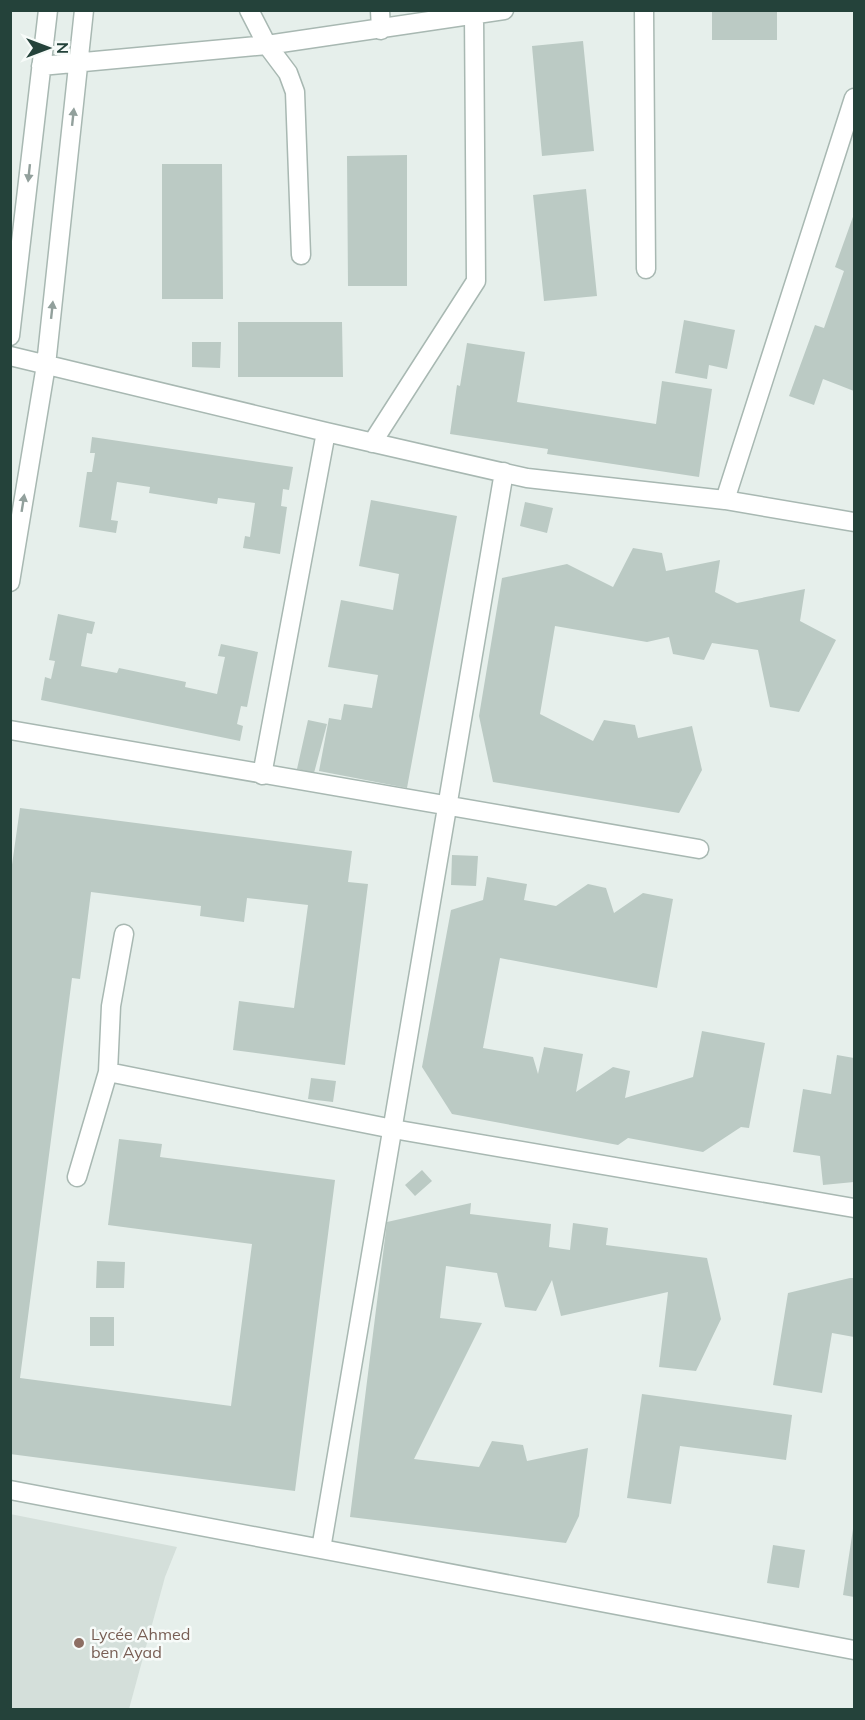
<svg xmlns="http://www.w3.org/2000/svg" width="865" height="1720" font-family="Mulish,sans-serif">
<rect width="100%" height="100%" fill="#e6efeb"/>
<path fill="#d4dfda" d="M10,1514L177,1547L165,1577L129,1709H11Z"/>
<path fill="#bbcac4" d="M712,10H777V40H712Z
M583,41L594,151L542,156L532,46Z
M407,155V286H348L347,156Z
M162,164H222L223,299H162Z
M586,189L597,296L544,301L533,195Z
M854,214V391L823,379L814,405L789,396L815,325L824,328L844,271L835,267Z
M684,320L735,330L727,369L709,365L707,379L675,373Z
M238,322H342L343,377H238Z
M192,342H221L220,368L192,367Z
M467,343L525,352L517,402L656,424L662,381L712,389L699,477L547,454L548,449L450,434L457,385L460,386Z
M92,437L293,467L289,490L283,489L281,506L287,507L280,554L243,548L245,536L250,537L255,503L218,498L217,504L149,493L150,487L117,482L111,520L118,521L116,533L79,527L87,472H92L95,453H90Z
M371,500L457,516L407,788L319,771L329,718L341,720L344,704L372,708L378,675L328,667L341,600L393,610L399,574L359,566Z
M525,502L553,508L547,533L520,526Z
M633,548L662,553L666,571L720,560L715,592L737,603L805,589L800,621L836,640L799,712L770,707L758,650L712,643L704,660L673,654L669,637L647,642L555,626L540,714L593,741L604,720L635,725L638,738L692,726L702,770L679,813L493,782L479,716L502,578L567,564L613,587Z
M58,614L95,622L92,634L87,633L81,666L117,673L119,668L186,682L185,687L217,694L225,657L218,656L221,644L258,652L247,707L241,706L237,724L243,726L240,741L41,700L45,677L51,679L55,661L49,660Z
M308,720L327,724L314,773L297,769Z
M20,808L352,851L348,882L368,884L345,1065L233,1050L239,1001L294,1008L308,905L247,898L244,922L200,916L201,906L91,892L80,979L72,978L20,1378L231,1406L252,1244L108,1225L119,1139L162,1144L160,1157L335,1180L295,1491L10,1454V879Z
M452,855L478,856L476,886L451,885Z
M487,877L527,884L524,900L556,906L588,884L606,888L614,913L643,893L673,899L657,988L500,958L483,1048L533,1057L538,1074L544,1047L583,1054L576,1092L613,1067L630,1071L625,1098L693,1077L702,1031L765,1043L749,1128L741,1127L703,1152L628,1138L618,1145L452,1114L422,1067L451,910L483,900Z
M837,1055L854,1058V1182L823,1185L820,1156L793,1152L803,1089L831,1094Z
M311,1078L336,1081L333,1102L308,1099Z
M422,1170L432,1181L415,1196L405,1185Z
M471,1203L470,1214L551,1224L549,1247L570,1250L573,1223L608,1228L606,1245L707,1258L721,1319L696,1371L659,1367L668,1292L561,1316L552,1280L536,1311L505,1307L497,1273L446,1266L440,1318L482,1323L414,1459L479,1467L492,1441L523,1445L527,1461L588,1448L579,1516L566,1543L350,1517L387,1222Z
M97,1261L125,1262L124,1288H96Z
M850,1278H854V1337L832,1333L822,1393L773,1385L788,1293Z
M90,1317H114V1346H90Z
M642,1394L792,1415L786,1460L680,1446L671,1504L627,1498Z
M853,1529L854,1530V1597L843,1595Z
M773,1545L805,1550L799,1588L767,1583Z"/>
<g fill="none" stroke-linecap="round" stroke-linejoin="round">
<defs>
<path id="minor" d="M249,10L267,45L288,73L295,92L301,255
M380,10L381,30
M644,10L646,269
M41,66L267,45L504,10
M10,336L48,10
M10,356L326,432L527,478L725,500L854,522
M372,443L476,281L474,14
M725,500L854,98
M10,582L46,365L84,10
M10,730L699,849
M262,775L326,432
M108,1072L393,1129L854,1208
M77,1177L108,1072L111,1006L124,934
M10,1490L854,1650
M321,1549L504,472"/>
</defs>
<use href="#minor" stroke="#a8b8b2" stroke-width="21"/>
<use href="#minor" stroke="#fff" stroke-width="18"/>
</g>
<defs><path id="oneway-solid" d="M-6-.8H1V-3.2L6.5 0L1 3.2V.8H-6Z" transform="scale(1.5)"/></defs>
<g fill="#92a09c">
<use href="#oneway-solid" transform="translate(73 117) rotate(-84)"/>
<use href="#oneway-solid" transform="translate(29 173) rotate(96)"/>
<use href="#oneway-solid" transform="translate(52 310) rotate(-84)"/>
<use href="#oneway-solid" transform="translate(23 503) rotate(-81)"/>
</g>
<circle fill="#8d6e63" stroke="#f7fbf9" stroke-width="2" cx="79" cy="1643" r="6"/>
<g text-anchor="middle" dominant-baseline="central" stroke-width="5" stroke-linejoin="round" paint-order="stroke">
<g font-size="16" fill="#785e54" stroke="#f7fbf9" text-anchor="start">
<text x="91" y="1634">Lycée Ahmed<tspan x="91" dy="18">ben Ayad</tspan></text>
</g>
</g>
<rect width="865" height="1720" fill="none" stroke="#24423a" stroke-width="24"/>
<g transform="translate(48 48) rotate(90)" stroke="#f7fbf9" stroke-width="4.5" paint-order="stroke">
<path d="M0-4.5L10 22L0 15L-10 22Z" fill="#24423a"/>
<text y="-9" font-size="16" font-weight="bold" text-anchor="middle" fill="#24423a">N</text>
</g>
</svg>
